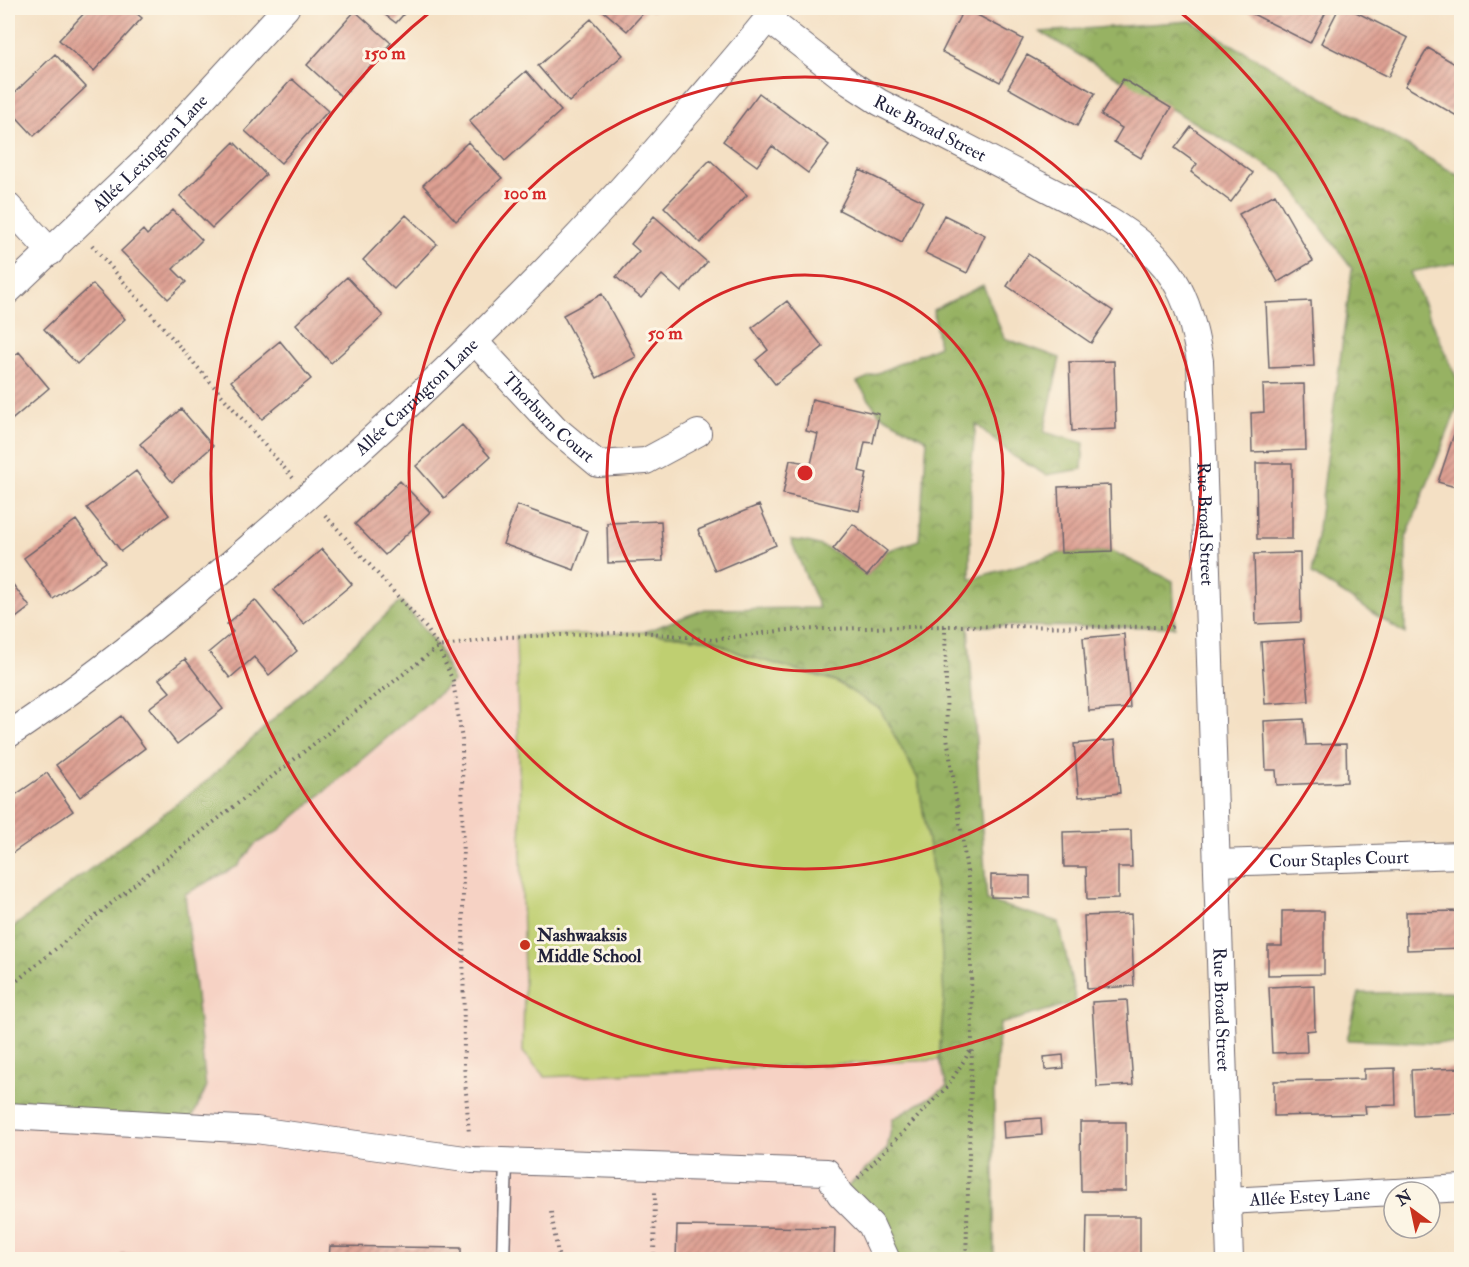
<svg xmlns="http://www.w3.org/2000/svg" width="1469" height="1267" font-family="'IM FELL Double Pica',serif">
<defs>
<pattern id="forest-crowns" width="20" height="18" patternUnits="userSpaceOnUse" patternTransform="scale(1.5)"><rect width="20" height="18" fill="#97b263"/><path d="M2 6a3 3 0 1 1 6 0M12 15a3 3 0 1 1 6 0" fill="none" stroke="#7b9053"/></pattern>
<pattern id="building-hatch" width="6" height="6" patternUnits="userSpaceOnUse" patternTransform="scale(1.5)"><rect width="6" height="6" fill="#dea093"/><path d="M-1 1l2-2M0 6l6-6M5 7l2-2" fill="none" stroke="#b48279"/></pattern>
</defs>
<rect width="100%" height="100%" fill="#fcf5e5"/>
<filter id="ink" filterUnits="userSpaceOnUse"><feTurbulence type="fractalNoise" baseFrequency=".0167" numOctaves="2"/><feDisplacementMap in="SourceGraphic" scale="12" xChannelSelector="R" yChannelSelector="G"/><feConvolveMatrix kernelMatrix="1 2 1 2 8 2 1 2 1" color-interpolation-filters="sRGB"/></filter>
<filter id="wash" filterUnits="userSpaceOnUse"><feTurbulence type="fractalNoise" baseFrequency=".008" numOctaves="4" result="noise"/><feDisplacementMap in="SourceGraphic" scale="24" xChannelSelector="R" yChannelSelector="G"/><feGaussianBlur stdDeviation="1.35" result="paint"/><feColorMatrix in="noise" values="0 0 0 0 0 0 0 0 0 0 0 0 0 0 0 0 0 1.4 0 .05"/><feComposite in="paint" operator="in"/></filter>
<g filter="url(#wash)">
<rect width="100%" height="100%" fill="#f4e0c4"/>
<path fill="#f6d2c4" d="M644,632L977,721L994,1259L8,1260V988L141,879L438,647L504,637Z"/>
<path fill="#bfcf71" stroke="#707856" stroke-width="1.5" d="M644,632L712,640L741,654L835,681L880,709L918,779L940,916L944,999L939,1060L545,1077L523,1052L524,979L516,636Z"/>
<path fill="url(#forest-crowns)" stroke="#5c6a4f" stroke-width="1.5" d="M1191,21L1461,177V262L1410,272L1461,388L1462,396L1406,538L1405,634L1312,574L1352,269L1282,174L1040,32Z
M983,285L1004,338L1060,358L1044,432L1084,443L1082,469L1046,475L1013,456L976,424L971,468L970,579L1061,553L1112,551L1173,581L1175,627L968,626L987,901L1059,922L1076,1002L1000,1024L994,1094V1259H887L840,1194L887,1149L893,1119L947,1087L939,1060L944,999L940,916L918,779L880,709L835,681L741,654L712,640L644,632L705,609L819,608L791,540C826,542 840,555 867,576L887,551L919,540L927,440L879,414L857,382L939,346L933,310Z
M401,601L438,647L453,681L277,832L255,844L238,866L185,894L206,1088L188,1127L8,1116V931L208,780Z
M1461,992V1044L1347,1040L1359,993Z"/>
<g id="blocks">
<path fill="url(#building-hatch)" d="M89,8H130L142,18L94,71L59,40Z
M376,8H409L396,23Z
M600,8H656L652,12L648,8L627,31Z
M964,8L1023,39L1000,82L942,52Z
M1241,8H1328L1310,43Z
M1339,8H1348L1408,38L1388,77L1321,43Z
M355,11L391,43L342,97L307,65Z
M591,19L623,55L569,102L538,66Z
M1428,48L1462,68V119L1405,86Z
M55,54L86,87L34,136L8,108V99Z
M1027,55L1095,93L1077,126L1008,88Z
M526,71L561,111L505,161L469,121Z
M292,79L328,111L281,163L245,131Z
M1123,79L1171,108L1141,158L1114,142L1122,128L1101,115Z
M759,93L829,145L808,173L772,146L757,166L723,141Z
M1191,127L1253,173L1231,202L1191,172L1197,164L1175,148Z
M234,142L266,175L212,228L180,196Z
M468,142L502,178L456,221L423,185Z
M710,160L747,195L700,243L664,207Z
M860,170L923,201L902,242L839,210Z
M1275,194L1313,261L1278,282L1239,214Z
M173,210L202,240L173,269L186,282L168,299L121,251L143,230L147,235Z
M406,215L437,244L394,289L363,260Z
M944,215L985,235L967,273L925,253Z
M654,216L707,262L681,292L662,275L641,298L616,277L639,251L631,244Z
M1028,254L1113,311L1091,343L1007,286Z
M347,277L383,316L331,363L296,324Z
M93,284L125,319L77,364L44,329Z
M602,294L636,357L597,378L563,315Z
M787,301L823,347L775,384L756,360L768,350L752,328Z
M1311,301L1314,366L1269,368L1266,303Z
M280,341L311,379L262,419L231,381Z
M19,352L49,388L8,423V361Z
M1114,361L1116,429L1072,431L1069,362Z
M1304,384L1306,450L1252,452L1251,413L1264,412L1263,385Z
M812,399L879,414L873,443L865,442L859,471L867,473L859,511L783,494L790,460L811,464L818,434L806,431Z
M181,409L213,446L172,482L140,444Z
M1461,413H1462V489L1438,482Z
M462,425L490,457L444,498L416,466Z
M1256,463H1292V539H1257Z
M136,471L169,515L121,551L87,508Z
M400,481L430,512L385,555L355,524Z
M1110,485L1112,551L1061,553L1058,487Z
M517,505L588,531L574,570L503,544Z
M759,505L776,545L715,571L698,530Z
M76,520L106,562L53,599L24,558Z
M661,521L663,561L608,563L607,523Z
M853,524L887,551L867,576L833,549Z
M1457,535H1462V569H1460Z
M322,549L352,584L304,624L274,590Z
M1300,553L1301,622L1256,624L1254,554Z
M8,578L30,607L8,624Z
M255,600L297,651L269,675L254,657L230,678L209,652L233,632L227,624Z
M1124,634L1130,708L1089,711L1083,638Z
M1304,639L1309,701L1265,704L1261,642Z
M185,659L223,709L177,744L149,708L170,692L159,679Z
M121,716L145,748L80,797L56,765Z
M1304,719L1306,745L1346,744L1347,782L1277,785L1276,770H1266L1264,721Z
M1115,740L1120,793L1079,797L1074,744Z
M47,773L73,811L11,854L8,849V800Z
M1131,830L1132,867H1118V899L1087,900L1086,867H1064L1063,832Z
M991,875L1030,876V898L991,897Z
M1282,911H1324V974L1268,975V946H1282Z
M1461,911L1462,948L1407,950L1406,912Z
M1131,914L1134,986L1087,989L1084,916Z
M1314,985L1315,1030L1306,1031L1307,1052L1272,1053L1269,987Z
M1127,1000L1133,1085L1097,1087L1092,1002Z
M1063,1055L1064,1068L1045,1070L1044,1057Z
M1395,1068L1396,1105L1365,1106L1366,1114L1274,1116V1081L1364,1079V1069Z
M1462,1068V1113L1413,1115L1411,1070Z
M1041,1118L1042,1135L1004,1138L1003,1121Z
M1080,1122H1126V1191H1081Z
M1087,1216H1140V1260H1086Z
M677,1226L835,1228L834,1260H676Z
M330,1246L461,1248V1260H329Z
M121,1253H149V1260H121Z"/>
</g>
</g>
<g filter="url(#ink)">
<use href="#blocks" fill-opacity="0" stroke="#6c646b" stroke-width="1.5"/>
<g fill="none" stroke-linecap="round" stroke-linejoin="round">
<defs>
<path id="service" d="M503,1260L506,1161"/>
<g id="minor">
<path id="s1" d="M768,19L850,83L879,102L1108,220C1171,258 1188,290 1200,361L1230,1260"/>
<path d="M8,206L51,252"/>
<path id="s2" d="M8,291L149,157L286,8"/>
<path id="s3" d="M476,343L556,429L598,464L646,461L698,433"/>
<path id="s4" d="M8,735C111,667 207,585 300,503C439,382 568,253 687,114C717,79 748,44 776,8"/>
<path id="s5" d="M1217,863L1462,855"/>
<path d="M8,1116L256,1130L472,1160L827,1172L840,1194L871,1225L887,1260"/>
<path d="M1397,1192L1462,1188"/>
<path id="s6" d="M1228,1201L1394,1192"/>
</g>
</defs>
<use href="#service" stroke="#6c646b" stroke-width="15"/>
<use href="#minor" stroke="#6c646b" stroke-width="28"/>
<path stroke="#6c646b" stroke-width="4" stroke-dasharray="1.5 4.5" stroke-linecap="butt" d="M92,245L293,478
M325,515L427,629L438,647L453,681L462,740L464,1065L469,1134
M945,626L947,737L970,891L972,1047L966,1260
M8,988L141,879L438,647L504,637L644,632L712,640L786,630L945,626L1175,627
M858,1178L947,1087L972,1048
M551,1212L559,1260
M654,1260L655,1192"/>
<use href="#service" stroke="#fff" stroke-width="12"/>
<use href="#minor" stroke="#fff" stroke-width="26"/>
</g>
</g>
<g fill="none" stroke="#d62828" stroke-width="3">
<circle cx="805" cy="473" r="198"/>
<circle cx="805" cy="473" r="396"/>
<path d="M1175 8A594 594 0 1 1 435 8"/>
</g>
<circle fill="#c8321e" stroke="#fcf5e5" stroke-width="2" cx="525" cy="945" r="6"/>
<g text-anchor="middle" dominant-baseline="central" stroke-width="6" stroke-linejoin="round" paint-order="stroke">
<g font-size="18" fill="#22223b" stroke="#fcf5e5">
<text stroke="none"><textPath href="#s1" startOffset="196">Rue Broad Street</textPath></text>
<text stroke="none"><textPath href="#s2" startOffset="198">Allée Lexington Lane</textPath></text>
<text stroke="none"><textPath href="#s4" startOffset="531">Allée Carrington Lane</textPath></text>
<text stroke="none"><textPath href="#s3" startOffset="104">Thorburn Court</textPath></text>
<text stroke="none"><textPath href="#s1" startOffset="735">Rue Broad Street</textPath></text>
<text stroke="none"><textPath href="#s5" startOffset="122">Cour Staples Court</textPath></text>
<text stroke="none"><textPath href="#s1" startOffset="1221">Rue Broad Street</textPath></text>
<text stroke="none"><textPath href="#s6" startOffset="82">Allée Estey Lane</textPath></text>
</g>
<g font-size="18" font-weight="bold" fill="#22223b" stroke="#fcf5e5" text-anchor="start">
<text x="537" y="935">Nashwaaksis<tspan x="537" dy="21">Middle School</tspan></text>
</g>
</g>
<circle cx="805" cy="473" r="9" fill="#d62828" stroke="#fcf5e5" stroke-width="3"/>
<g font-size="18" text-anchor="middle" font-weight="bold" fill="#d62828" stroke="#fcf5e5" stroke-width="6" stroke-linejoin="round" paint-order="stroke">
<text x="385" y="59">150 m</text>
<text x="525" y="199">100 m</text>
<text x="665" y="339">50 m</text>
</g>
<rect width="1469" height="1267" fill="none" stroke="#fcf5e5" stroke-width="30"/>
<g transform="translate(1412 1210) rotate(327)"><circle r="28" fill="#fcf5e5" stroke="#a5a1a1" stroke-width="1.5"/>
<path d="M0-4.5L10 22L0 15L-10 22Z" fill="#c8321e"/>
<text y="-9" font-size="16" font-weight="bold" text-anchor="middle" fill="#22223b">N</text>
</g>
</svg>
